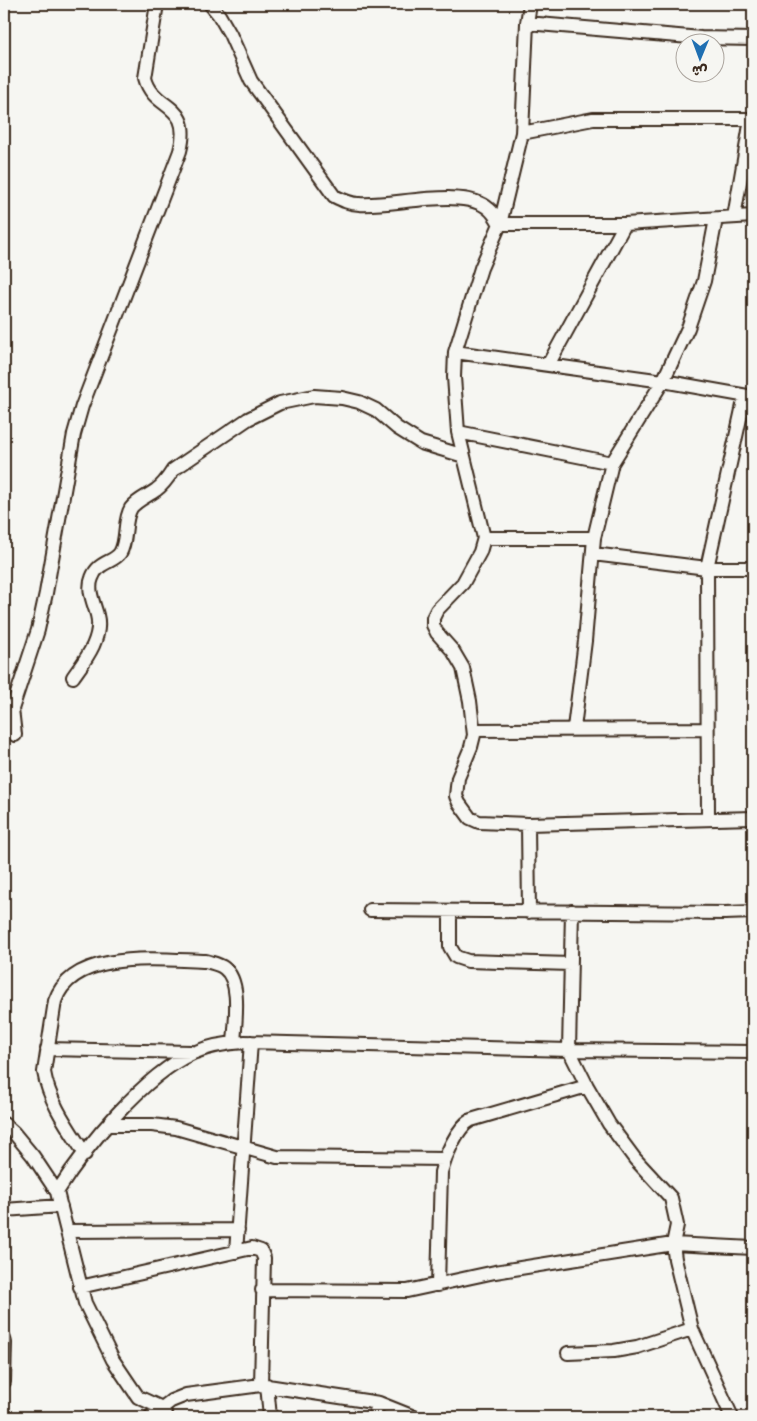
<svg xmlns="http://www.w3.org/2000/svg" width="757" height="1421" font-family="'Patrick Hand','Playpen Sans Arabic',sans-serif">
<rect width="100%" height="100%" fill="#f6f6f2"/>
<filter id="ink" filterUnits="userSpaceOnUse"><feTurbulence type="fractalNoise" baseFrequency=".02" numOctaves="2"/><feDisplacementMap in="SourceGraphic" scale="10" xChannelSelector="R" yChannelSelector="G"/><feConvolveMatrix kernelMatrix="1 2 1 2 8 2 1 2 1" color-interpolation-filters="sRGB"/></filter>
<g filter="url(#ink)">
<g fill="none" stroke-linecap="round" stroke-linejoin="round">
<defs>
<path id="minor" d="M210,4L219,15L230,34L251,81L334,196C342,200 350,204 359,204C391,207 465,186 489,209C494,213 497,219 500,224
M530,4L527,23L522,133L500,224L481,268L455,352L454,377L458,432L484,538L480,552L463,583L437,610L433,618V625L437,633L453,651L463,668L470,701L474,735L471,747L458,778L456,796L459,803L470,818L479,822L528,824L753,818
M527,23L701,38L753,39
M522,133L593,119H753
M734,217L751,119
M500,224H625L753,216
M455,352L663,381L753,397
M548,365L625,224
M458,432L612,463
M484,538H594
M593,554L707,568H753
M73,677C85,660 103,638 97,615C94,603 87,590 92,578C98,561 113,563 120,553C128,540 123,521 131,508C137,500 148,496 156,490C163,485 168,478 173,470L248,419L280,403L314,396L342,398L359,402L376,410L397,428L421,443L464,456
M574,728L585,641L594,538L612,463L663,381L688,328L704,281L716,219
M474,730L707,729
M15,735L12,709L38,630L46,593L74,434L82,406L180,151C193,101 154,112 145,78L157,4
M708,819L707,568L745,396
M528,824L529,912
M370,910L725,913L753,912
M450,911V947L456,957L468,961L571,964
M572,911L569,1050L587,1086L609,1124L635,1159L671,1198L677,1225L673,1244L753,1248
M47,1049L191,1052
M4,1124L14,1133L33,1156L57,1192L85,1303L113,1360L138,1397L162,1408L167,1417
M108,1125H152L176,1128L277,1157L445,1159
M85,1154C69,1129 49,1102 44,1072L55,1001C73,948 163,960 206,961C212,963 219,964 224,968C242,981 235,1023 234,1043
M57,1192C86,1146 144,1075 193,1053C209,1046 228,1043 245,1042L569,1050L753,1052
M4,1210L61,1206
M67,1231L238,1230
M236,1252L251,1042
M438,1285L441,1172C445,1157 457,1127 471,1120L587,1086
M80,1287L252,1248L261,1251L264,1258L261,1385
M262,1290L407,1291L495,1272L673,1244L675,1259L692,1329L732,1417
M4,1339L5,1343L4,1382
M568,1353L614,1351L637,1347L692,1329
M267,1385L270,1417
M150,1417L171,1401L186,1395L261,1385L379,1403L414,1417
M374,1417L379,1403"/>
</defs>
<use href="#minor" stroke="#3b2a1e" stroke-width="16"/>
<use href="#minor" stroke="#f6f6f2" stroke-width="12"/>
</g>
</g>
<rect width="757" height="1421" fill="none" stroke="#f6f6f2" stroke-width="20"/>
<rect x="10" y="10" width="737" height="1401" fill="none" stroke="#3b2a1e" stroke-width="2" filter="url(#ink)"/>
<g transform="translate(700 58) rotate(181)"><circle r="24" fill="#f6f6f2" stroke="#aba49d"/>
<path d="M0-4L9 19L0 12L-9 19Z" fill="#1f6fb2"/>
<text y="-8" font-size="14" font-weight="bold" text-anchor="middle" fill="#3b2a1e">ش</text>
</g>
</svg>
